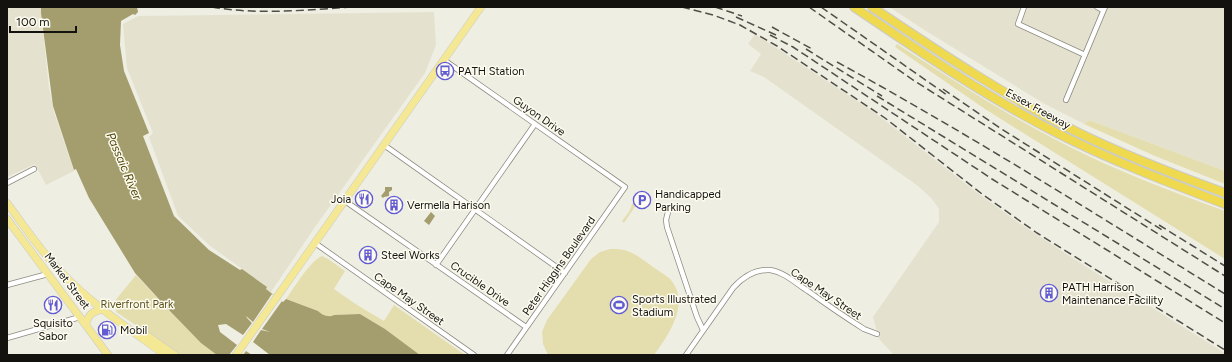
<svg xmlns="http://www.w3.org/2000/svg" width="1232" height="362" font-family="Figtree,sans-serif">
<rect width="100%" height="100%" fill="#efeee2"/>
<path fill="#e4e2ce" d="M17,7H41V13L49,88L54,112L74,171L46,185L35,164L7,177V9Z
M889,7H1225V171L1089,120L1084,124L1043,103L926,31Z
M434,12L436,45L425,73L315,227L271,292L266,289L267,287L209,245L178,216L149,137L153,133L127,68L123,24L138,16Z
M755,34L874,112L975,191L1019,223L1085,266L1225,353V355H894L879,339L873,317L939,222V209L932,199L918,186L764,77L750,71L761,54L748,44Z"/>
<path fill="#e4deaf" d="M897,44C951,79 1005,114 1062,143C1114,170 1170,191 1225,211V259L985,109L895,47Z
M1089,120L1225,171V184L1155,156L1084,124Z
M633,202L636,205L624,223L622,221L629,212Z
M610,249C628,248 635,254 649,264C655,269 663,273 669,278C692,301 669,335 654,355H548L543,344L542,332L547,320L591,259L600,252Z
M322,256L328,259L345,271L334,289L357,305L384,321L394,305L465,355H420L385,329L360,314L334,315L331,317L321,314L318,311L286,299C294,288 310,261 322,256Z
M136,275C162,303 187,331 217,355H181L116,312L117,306L113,303Z"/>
<path fill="#a49d6d" d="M41,7H137L138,12L135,15L133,14L121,21L120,45L124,71L149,133L143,136L174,216L209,250L240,270L242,269L267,287L266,289L283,302L286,299L318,311C322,315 329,318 334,315L360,314L385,329L420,355H217L201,343L167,308L135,273L89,198L76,169L74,170L53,106L41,13Z
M385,187H392V190L389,192V196L384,197L383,198L381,196L385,191Z
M431,212L435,216L429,225L424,221Z"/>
<path fill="#efeee2" d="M272,294L282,301L262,329L270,332L261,330L253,342L270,355H252L246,351L243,355H229L237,345L220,332L218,325L226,324L243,335L252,323L247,318L246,316L253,322Z"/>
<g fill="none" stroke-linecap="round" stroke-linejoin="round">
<defs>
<path id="minor" d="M1024,7L1018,24L1085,55
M1097,7L1103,10
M444,60L625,187L507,355
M1066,100L1105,7
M384,145L565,273
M7,183L34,169
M345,201L526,327
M669,208L666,220L667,227L697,317L703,330
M315,243L474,355
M436,265L535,124
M7,285L48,274
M7,338L80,317
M686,355L733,288C743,277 755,269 770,270C784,272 797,284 808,291C826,304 845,317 864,329L877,334"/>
<path id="primary" d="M7,203C25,227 41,252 62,273C92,305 130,329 165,355
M7,219L108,355
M86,325C88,314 93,311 104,309
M142,332L175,355
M236,355L481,7"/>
<path id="motorway" d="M854,7C919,51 985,96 1055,132C1110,160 1167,182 1225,204
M872,7C939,52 1007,97 1079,133C1126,156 1176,175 1225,193"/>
</defs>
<use href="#minor" stroke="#8d8b80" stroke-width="6"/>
<use href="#primary" stroke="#cbcbca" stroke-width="8"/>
<use href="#motorway" stroke="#cbcbca" stroke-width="10"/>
<use href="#minor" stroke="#fff" stroke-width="4.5"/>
<use href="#primary" stroke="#f5e895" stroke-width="7"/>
<use href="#motorway" stroke="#eed94f" stroke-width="8"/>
<path stroke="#4f4e48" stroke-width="1.5" stroke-dasharray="8 4" stroke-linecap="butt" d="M212,7C256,15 308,10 352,7
M682,7L713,15L740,25L777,46L885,118L982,194L1037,233L1225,350
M715,7L742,16
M809,7L913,80L1225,276
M821,7L947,95
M736,17L776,35
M772,27L812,49
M770,35L793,47L992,179L1225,323
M806,49L882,96
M837,62C969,134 1097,215 1225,294
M943,89L1000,128L1162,230
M877,96L1225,309
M1159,225L1225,266"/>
</g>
<defs>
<symbol id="bus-ring" viewBox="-11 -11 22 22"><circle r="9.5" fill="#fdfbef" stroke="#615bd4" stroke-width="1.5"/><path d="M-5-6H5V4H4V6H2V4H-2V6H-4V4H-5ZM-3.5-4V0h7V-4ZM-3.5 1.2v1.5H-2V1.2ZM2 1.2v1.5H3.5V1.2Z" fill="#615bd4"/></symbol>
<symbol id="restaurant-ring" viewBox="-11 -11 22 22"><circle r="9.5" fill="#fdfbef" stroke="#615bd4" stroke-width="1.5"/><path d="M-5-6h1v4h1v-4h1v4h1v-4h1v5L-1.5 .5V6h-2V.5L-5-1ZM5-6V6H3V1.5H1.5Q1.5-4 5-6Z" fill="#615bd4"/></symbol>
<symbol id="parking-ring" viewBox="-11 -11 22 22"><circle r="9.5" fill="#fdfbef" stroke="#615bd4" stroke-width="1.5"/><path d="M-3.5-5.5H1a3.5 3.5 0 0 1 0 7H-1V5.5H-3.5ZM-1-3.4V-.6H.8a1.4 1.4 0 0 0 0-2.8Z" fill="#615bd4"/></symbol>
<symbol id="building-ring" viewBox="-11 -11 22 22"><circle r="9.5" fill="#fdfbef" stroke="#615bd4" stroke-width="1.5"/><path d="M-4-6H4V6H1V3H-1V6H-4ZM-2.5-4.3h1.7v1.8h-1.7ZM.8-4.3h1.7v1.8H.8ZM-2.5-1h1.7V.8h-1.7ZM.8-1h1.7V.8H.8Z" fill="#615bd4"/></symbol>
<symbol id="stadium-ring" viewBox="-11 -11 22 22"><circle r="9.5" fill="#fdfbef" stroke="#615bd4" stroke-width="1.5"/><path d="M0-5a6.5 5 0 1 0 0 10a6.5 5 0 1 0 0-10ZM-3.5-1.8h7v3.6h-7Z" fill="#615bd4"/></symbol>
<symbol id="fuel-ring" viewBox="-11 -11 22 22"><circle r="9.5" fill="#fdfbef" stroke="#615bd4" stroke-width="1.5"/><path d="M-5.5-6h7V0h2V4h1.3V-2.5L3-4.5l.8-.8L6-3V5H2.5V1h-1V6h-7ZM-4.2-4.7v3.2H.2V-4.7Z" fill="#615bd4"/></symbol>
</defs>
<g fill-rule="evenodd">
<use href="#bus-ring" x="435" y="61" width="20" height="20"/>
<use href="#restaurant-ring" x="354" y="189" width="20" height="20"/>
<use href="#parking-ring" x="632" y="190" width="20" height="20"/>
<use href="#building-ring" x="384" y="195" width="20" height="20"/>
<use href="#building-ring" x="358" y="245" width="20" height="20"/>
<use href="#building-ring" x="1039" y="283" width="20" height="20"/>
<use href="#restaurant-ring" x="43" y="295" width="20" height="20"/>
<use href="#stadium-ring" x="609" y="295" width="20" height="20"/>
<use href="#fuel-ring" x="97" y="320" width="20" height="20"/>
</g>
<g text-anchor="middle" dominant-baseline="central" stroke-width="3" stroke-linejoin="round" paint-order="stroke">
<g font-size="11" fill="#13120e" stroke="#fdfbef" text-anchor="start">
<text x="458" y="71">PATH Station</text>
<text x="655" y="194">Handicapped<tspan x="655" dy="13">Parking</tspan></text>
<text x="351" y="199" text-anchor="end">Joia</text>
<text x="407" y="205">Vermella Harison</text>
<text x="381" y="255">Steel Works</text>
<text x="1062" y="287">PATH Harrison<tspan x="1062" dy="13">Maintenance Facility</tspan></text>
<text x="632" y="299">Sports Illustrated<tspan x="632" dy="13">Stadium</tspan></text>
<text x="53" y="323" text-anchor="middle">Squisito<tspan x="53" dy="13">Sabor</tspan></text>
<text x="120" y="330">Mobil</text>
</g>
<g font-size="11" fill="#13120e" stroke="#fdfbef">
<text transform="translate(1038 109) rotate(29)">Essex Freeway</text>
<text transform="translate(539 116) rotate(35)">Guyon Drive</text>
<text transform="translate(559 266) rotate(-55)">Peter Higgins Boulevard</text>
<text transform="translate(67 281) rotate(53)">Market Street</text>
<text transform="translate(480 284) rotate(35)">Crucible Drive</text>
<text transform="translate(826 294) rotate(34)">Cape May Street</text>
<text transform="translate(409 299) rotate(35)">Cape May Street</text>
</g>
<g font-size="11" fill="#5b5219" stroke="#fdfbef">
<text x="137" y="304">Riverfront Park</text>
</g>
<g font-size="12" font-style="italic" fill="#50470a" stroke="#fdfbef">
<text transform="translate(124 166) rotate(67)">Passaic River</text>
</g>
</g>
<rect width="1232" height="362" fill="none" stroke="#13120e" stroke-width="16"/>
<path d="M10 26v6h66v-6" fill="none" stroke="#13120e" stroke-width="2"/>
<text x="16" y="26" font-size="12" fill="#13120e" stroke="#fdfbef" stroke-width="3" paint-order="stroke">100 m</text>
</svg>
